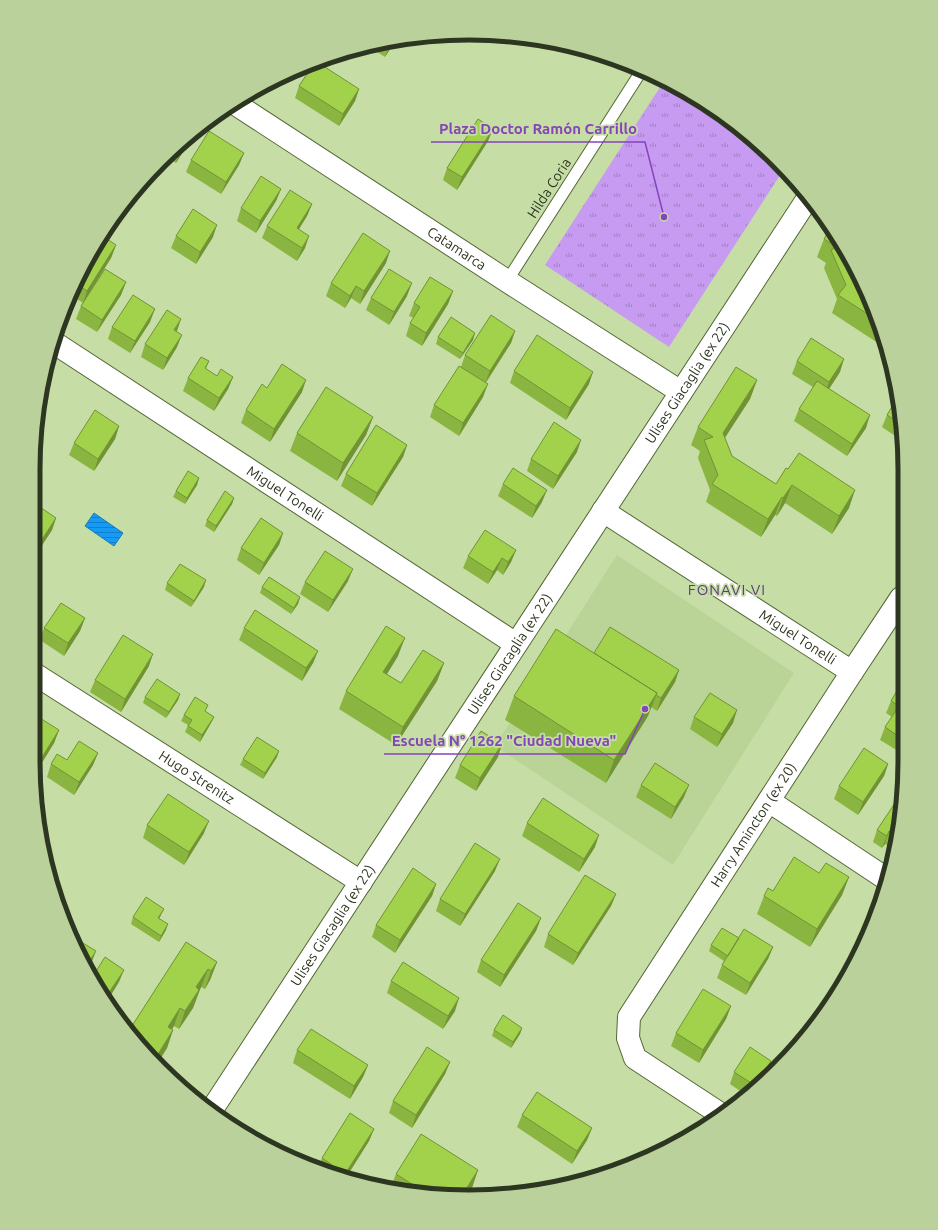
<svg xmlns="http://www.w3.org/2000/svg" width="938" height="1230" font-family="Ubuntu,sans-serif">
<defs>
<pattern id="park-tufts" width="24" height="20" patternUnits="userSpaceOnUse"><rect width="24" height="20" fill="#c79bf1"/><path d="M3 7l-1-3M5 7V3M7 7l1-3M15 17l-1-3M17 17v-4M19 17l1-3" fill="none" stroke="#a27fc3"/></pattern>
<pattern id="water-rules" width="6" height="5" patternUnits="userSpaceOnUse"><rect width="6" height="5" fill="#159af5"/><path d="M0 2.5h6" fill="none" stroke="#147ec6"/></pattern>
</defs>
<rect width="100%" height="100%" fill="#c6dea6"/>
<path fill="#b9d496" d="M617,555L794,673L673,865L495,746Z"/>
<path fill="url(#park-tufts)" d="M664,81L711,106L777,161L784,169L669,347L545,265Z"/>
<path fill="#c79bf1" d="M676,88L711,106L772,157L768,164L671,95Z"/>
<path fill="url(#water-rules)" stroke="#1c7cb5" d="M94,513L123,533L114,546L85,526Z"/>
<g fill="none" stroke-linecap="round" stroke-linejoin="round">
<defs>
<path id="lane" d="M507,281L642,70"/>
<g id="street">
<path id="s1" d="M234,103L507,281L681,392"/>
<path id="s2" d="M53,342L516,644"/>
<path id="s3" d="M603,511L852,672"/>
<path id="s4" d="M33,673L361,882"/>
<path d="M769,801L885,878"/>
<path id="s5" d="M211,1111L808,198"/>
<path id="s6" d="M722,1115L635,1058L628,1038L629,1017L852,672L901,598"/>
</g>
</defs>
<use href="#lane" stroke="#536734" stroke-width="13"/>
<use href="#street" stroke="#536734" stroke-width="24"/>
<use href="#lane" stroke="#fff" stroke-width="11"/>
<use href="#street" stroke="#fff" stroke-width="22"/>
</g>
<path fill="#8bb541" d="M396,40L385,57L368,46L384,41Z
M299,86L359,89L355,101L339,126L295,98Z
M193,134L176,163L166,157Z
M488,141L457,190L443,180L447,168Z
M244,153L239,165L221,194L186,172L191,160Z
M164,158L154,174L151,172L161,161Z
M281,189L276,201L256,233L237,221L241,208Z
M312,204L307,216L299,229L305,248L297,261L262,238L267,226Z
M831,227L872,302L884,347L832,313L837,299L824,268L826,263L817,257L824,239Z
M176,236L213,237L196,264L171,248Z
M116,245L111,258L90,291L126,282L121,295L97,332L76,319L81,306L83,303L71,295L78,276L97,249Z
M386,263L360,304L351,298L345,308L326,296L331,283Z
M453,291L448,304L422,346L406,336L410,323L414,318L409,316L414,303Z
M407,296L389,325L366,310L371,298Z
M150,322L130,353L108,339L112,327Z
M177,331V347L163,370L141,357L145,344Z
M515,331L511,343L486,383L483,397L459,436L430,417L434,405L461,367L465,355Z
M475,333L473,340L460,359L436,344L438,337Z
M209,361L206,369L217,376L233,377L228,389L214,411L183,391L188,378Z
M797,361L840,372L829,389L866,428L847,456L794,421L799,409L813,387L792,374Z
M514,371L589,384L566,420L510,383Z
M757,380L750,399L725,438L732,456L776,484L786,468L849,508L832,534L785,503L777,516L775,515L761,537L706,502L710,490L698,458L700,451L691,445L698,427Z
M267,388L302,392L270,442L241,423L246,410Z
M901,412V440L882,427L887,415Z
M373,417L366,435L337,481L290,451L297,433Z
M119,426L115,439L94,471L69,455L74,443Z
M407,445L403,457L372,506L341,486L346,474Z
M577,452L553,489L527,471L531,459Z
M199,478L197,485L185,504L173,497L176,491Z
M503,484L542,502L532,518L498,496Z
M234,498L232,504L214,532L205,526L207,520Z
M34,503L56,518L52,530L35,556H34Z
M283,533L279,545L259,575L237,560L241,548Z
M516,550L511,562L503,575L497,570L488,584L463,568L468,556Z
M348,581L328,612L300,594L305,582Z
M167,583L204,587L191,607L165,590Z
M262,587L300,597L298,604L291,614L260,593Z
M85,618L80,631L64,656L40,640L44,628Z
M244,628L318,651L313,663L302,681L239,640Z
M594,653L679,670L675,682L657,711L651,707L648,716L606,783L505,720L514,696Z
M398,656L387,674L401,683L444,663L437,681L396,745L339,709L346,691Z
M149,666L121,712L90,692L95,680Z
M901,684V745L898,751L880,740L885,727L892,717L886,713L891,701Z
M180,694L178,700L166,718L143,703L145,697Z
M206,712L214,717L211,723L200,742L185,732L188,725L181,721L184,715Z
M694,717L733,723L717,747L690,729Z
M33,718L59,730L54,743L35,774L33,761Z
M98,753L93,765L74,795L47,777L51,764Z
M277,757L263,779L240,765L243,759Z
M498,757L476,791L455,778L460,765Z
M888,764L884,776L858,815L834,799L839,786Z
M641,785L684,797L671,819L636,797Z
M901,818L892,854H891L893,849L885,844L882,848L873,842L877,830Z
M527,823L595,847L579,872L522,836Z
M147,825L204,833L184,865L143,838Z
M495,871L460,926L436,911L440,899Z
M819,873L849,877L842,895L810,947L757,914L764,896L773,891Z
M436,884L432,896L395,953L372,937L376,925Z
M616,894L611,906L573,965L544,947L548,934Z
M161,915L159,918L166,930L159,942L131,924L133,917Z
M541,918L536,931L500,987L477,972L481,960Z
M872,928L850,969L849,968L854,956Z
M739,938L773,947L768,959L746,995L717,978L722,965L724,961L709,951L711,945Z
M186,942L217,962L210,980L205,989L201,987L199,990L193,1008L179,1029L174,1026L172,1029L173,1030L167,1048L157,1064L130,1029Z
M391,981L455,1011L443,1029L387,993Z
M731,1006L726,1019L699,1063L671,1046L676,1033Z
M522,1028L520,1034L511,1048L492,1036L494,1030Z
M297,1050L368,1065L363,1077L350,1099L293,1063Z
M771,1061L767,1073L760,1083L746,1095L730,1084L734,1072Z
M450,1062L445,1074L412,1128L389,1113L393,1101Z
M522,1115L592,1128L587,1140L572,1164L517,1127Z
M374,1129L369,1141L347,1176L319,1166L322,1158Z
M396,1174L472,1188L468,1194L390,1189Z"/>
<path fill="#719335" d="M396,40L385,57L390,45L393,41Z
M359,89L355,101L339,126L343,114Z
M493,129L488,141L457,190L462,177Z
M193,134V136L176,163L180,150L187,139Z
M244,153L239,165L221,194L226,182Z
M164,158L154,174L157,165Z
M281,189L276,201L256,233L260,221Z
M312,204L307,216L292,240L297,228Z
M217,225L213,237L196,264L200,252Z
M309,236L305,248L297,261L302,248Z
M116,245L111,258L83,303L87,291Z
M390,251L386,263L360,304L364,291Z
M126,282L121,295L97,332L102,320Z
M412,283L407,296L389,325L394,312Z
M356,286L351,298L345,308L350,296Z
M453,291L448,304L422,346L426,333Z
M155,309L150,322L130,353L135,341Z
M181,319L177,331L174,330Z
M515,331L511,343L485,383L490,371Z
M475,333L473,340L460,359L463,353Z
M182,335L177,347L163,370L167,358Z
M844,359L840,372L825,395L829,382Z
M593,372L589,384L566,420L570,408Z
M233,377L228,389L214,411L219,398Z
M306,380L302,392L270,442L274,429Z
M757,380L750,399L716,451L723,433Z
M488,384L483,397L459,436L463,423Z
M870,415L866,428L847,456L852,444Z
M373,417L366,435L337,481L343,463Z
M119,426L115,439L94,471L98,459Z
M581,440L577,452L553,489L558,476Z
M407,445L403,457L372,506L377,493Z
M199,478L197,485L185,504L187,498Z
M792,485L785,503L777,516L783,498Z
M547,490L542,502L532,518L536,506Z
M855,490L849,508L832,534L839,516Z
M782,497L775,515L761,537L768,519Z
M234,498L232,504L214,532L216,526Z
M56,518L52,530L35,556L39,544Z
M283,533L279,545L259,575L264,563Z
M516,550L511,562L503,575L508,562Z
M502,558L497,570L488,584L493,572Z
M353,569L348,581L328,612L333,600Z
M206,580L204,587L191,607L194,601Z
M300,597L298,604L291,614L294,608Z
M85,618L80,631L64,656L68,643Z
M405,638L398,656L377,690L383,672Z
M318,651L313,663L302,681L306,668Z
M153,654L149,666L121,712L125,699Z
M444,663L437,681L396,745L403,727Z
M679,670L675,682L657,711L661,698Z
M657,693L648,716L606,783L614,760Z
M180,694L178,700L166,718L169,712Z
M737,710L733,723L717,747L722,734Z
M214,717L211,723L200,742L202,735Z
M59,730L54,743L35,774L39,762Z
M901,740V745L898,751Z
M502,744L498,757L476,791L480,778Z
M279,751L277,757L263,779L265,773Z
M98,753L93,765L74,795L79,782Z
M888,764L884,776L858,815L863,802Z
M689,785L684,797L671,819L675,807Z
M209,821L204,833L184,865L189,852Z
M889,831L885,844L882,848L887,836Z
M599,835L595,847L579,872L584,859Z
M500,859L495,871L460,926L465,914Z
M849,877L842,895L810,947L817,929Z
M436,884L432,896L395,953L400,940Z
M616,894L611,906L573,965L578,953Z
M164,909L161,915L156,924L158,918Z
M541,918L536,931L500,987L504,975Z
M168,924L166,930L159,942L161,936Z
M773,947L768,959L746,995L750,983Z
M96,951L91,964L87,969L86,966Z
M217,962L210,980L205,989L211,971Z
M208,969L193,1008L179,1029L185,1011L196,987Z
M124,970L119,982L108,1000V994Z
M459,998L455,1011L443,1029L448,1016Z
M731,1006L726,1019L699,1063L703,1050Z
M180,1008L174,1026L161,1045L168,1027Z
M522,1028L520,1034L511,1048L513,1042Z
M173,1030L167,1048L157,1064L154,1061L155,1059Z
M771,1061L767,1073L760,1083L755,1088Z
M450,1062L445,1074L412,1128L416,1115Z
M368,1065L363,1077L350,1099L354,1086Z
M592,1128L587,1140L572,1164L577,1151Z
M374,1129L369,1141L347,1176L345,1175Z
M478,1170L472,1188L468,1194H463Z"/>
<path fill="#a2d24c" stroke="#719335" d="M384,41H393L390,45Z
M315,62H317L359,89L343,114L299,86Z
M478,119L493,129L462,177L447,168Z
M209,131L244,153L226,182L191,160Z
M187,139L180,150L176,148Z
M261,176L281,189L260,221L241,208Z
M290,190L312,204L297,228L309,236L302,248L267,226Z
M193,209L217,225L200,252L176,236Z
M831,227L872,302L877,320L838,295L846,285L831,250L837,247L824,239Z
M363,233L390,251L364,291L356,286L350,296L331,283Z
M104,237L116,245L87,291L75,283L78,276L95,248L97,249Z
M105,269L126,282L102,320L81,306Z
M389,269L412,283L394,312L371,298Z
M430,277L453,291L426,333L410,323L420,307L414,303Z
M133,295L155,309L135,341L112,327Z
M167,310L181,319L174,330L182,335L167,358L145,344Z
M491,315L515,331L490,371L465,355Z
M451,317L475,333L463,353L438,337Z
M537,335L593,372L570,408L514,371Z
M811,338L844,359L829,382L797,361Z
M201,357L209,361L205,368L217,376L221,369L233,377L219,398L188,378Z
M282,364L306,380L274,429L246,410L262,384L267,388Z
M459,366L488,384L463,423L434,405Z
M736,367L757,380L723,433L732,456L776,484L786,468L788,469L799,453L855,490L839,516L792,485L783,498L782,497L768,519L712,484L718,475L704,440L713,437L698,427Z
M817,381L870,415L852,444L799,409Z
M326,387L373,417L343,463L297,433Z
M897,398L901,412V424L887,415Z
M95,410L119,426L98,459L74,443Z
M554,422L581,440L558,476L531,459Z
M376,425L407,445L377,493L346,474Z
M513,468L547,490L536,506L503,484Z
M188,471L199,478L187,498L176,491Z
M225,491L234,498L216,526L207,520Z
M34,503L56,518L39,544L34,540Z
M261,518L283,533L264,563L241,548Z
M485,530L516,550L508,562L502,558L493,572L468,556Z
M325,551L353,569L333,600L305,582Z
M180,564L206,580L194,601L167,583Z
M269,577L300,597L294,608L262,587Z
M61,603L85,618L68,643L44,628Z
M255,610L318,651L306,668L244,628Z
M386,626L405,638L383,672L401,683L423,650L444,663L403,727L346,691Z
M610,627L679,670L661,698L656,695L657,693L594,653Z
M556,629L657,693L614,760L514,696Z
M123,635L153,654L125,699L95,680Z
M157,679L180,694L169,712L145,697Z
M901,684V738L885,727L899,706L891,701Z
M710,693L737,710L722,734L694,717Z
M195,697L208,705L205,711L214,717L202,735L188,726L192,720L184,715Z
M35,715L59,730L39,762L33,758V718Z
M481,731L502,744L480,778L460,765Z
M257,737L279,751L265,773L243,759Z
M79,741L98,753L79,782L51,764L57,754L67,760Z
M864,748L888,764L863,802L839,786Z
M655,763L689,785L675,807L641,785Z
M168,794L209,821L189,852L147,825Z
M901,794V818L896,836L889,831L887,836L877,830Z
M543,798L599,835L584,859L527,823Z
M475,843L500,859L465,914L440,899Z
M794,857L819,873L826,863L849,877L817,929L764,896L768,888L773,891Z
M413,868L436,884L400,940L376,925Z
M585,875L616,894L578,953L548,934Z
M146,897L164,909L158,918L168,924L161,936L133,917Z
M518,903L541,918L504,975L481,960Z
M872,926V928L856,957L854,956Z
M722,928L739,938L728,956L711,945Z
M744,929L773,947L750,983L722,965Z
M78,940L96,951L86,966L76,943Z
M186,942L217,962L211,971L208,969L196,987L199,990L185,1011L180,1008L168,1027L173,1030L155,1059L151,1056L130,1029Z
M105,957L124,970L108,994L114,998L111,1004L91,979Z
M403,962L459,998L448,1016L391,981Z
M703,989L731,1006L703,1050L676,1033Z
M503,1015L522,1028L513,1042L494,1030Z
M311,1029L368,1065L354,1086L297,1050Z
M427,1047L450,1062L416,1115L393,1101Z
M750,1047L771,1061L756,1086L734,1072Z
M537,1092L592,1128L577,1151L522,1115Z
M350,1113L374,1129L345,1174L322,1158Z
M692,1125L699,1130L685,1137Z
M421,1134L478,1170L463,1194L423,1191L396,1174Z
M574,1175L581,1180L570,1182Z"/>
<g text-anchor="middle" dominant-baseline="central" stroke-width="3.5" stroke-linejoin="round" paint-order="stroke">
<g font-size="14" fill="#2d3620" stroke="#c6dea6">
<text transform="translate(549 188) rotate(-57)">Hilda Coria</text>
<text stroke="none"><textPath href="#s1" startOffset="266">Catamarca</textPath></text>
<text stroke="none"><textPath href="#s5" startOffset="870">Ulises Giacaglia (ex 22)</textPath></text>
<text stroke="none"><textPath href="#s2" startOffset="277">Miguel Tonelli</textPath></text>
<text stroke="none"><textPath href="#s3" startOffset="232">Miguel Tonelli</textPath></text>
<text stroke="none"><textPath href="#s5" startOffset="546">Ulises Giacaglia (ex 22)</textPath></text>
<text stroke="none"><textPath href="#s4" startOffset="194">Hugo Strenitz</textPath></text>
<text stroke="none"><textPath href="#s6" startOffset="375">Harry Amincton (ex 20)</textPath></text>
<text stroke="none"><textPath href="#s5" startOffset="222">Ulises Giacaglia (ex 22)</textPath></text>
</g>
<g font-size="15" letter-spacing="1" fill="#5d3e79" stroke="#c6dea6">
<text x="727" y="589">FONAVI VI</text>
</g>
</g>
<path d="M0 0H938V1230H0ZM469 40H469A429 429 0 0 1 898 469V761A429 429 0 0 1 469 1190H469A429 429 0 0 1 40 761V469A429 429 0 0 1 469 40Z" fill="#bad19b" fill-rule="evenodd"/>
<path fill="none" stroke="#2d3620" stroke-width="5" d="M469 40H469A429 429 0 0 1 898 469V761A429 429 0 0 1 469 1190H469A429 429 0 0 1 40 761V469A429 429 0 0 1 469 40Z"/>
<path fill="none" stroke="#8544b9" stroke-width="1.5" d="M664 217L645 142H431M645 709L625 754H384"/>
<g fill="#8544b9" stroke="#c6dea6" stroke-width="1.5">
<circle cx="664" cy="217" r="4"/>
<circle cx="645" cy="709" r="4"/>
</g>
<g font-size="15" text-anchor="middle" font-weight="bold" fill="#8544b9" stroke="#c6dea6" stroke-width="3.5" stroke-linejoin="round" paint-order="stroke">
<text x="538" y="134">Plaza Doctor Ramón Carrillo</text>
<text x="504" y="746">Escuela N° 1262 "Ciudad Nueva"</text>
</g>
</svg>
